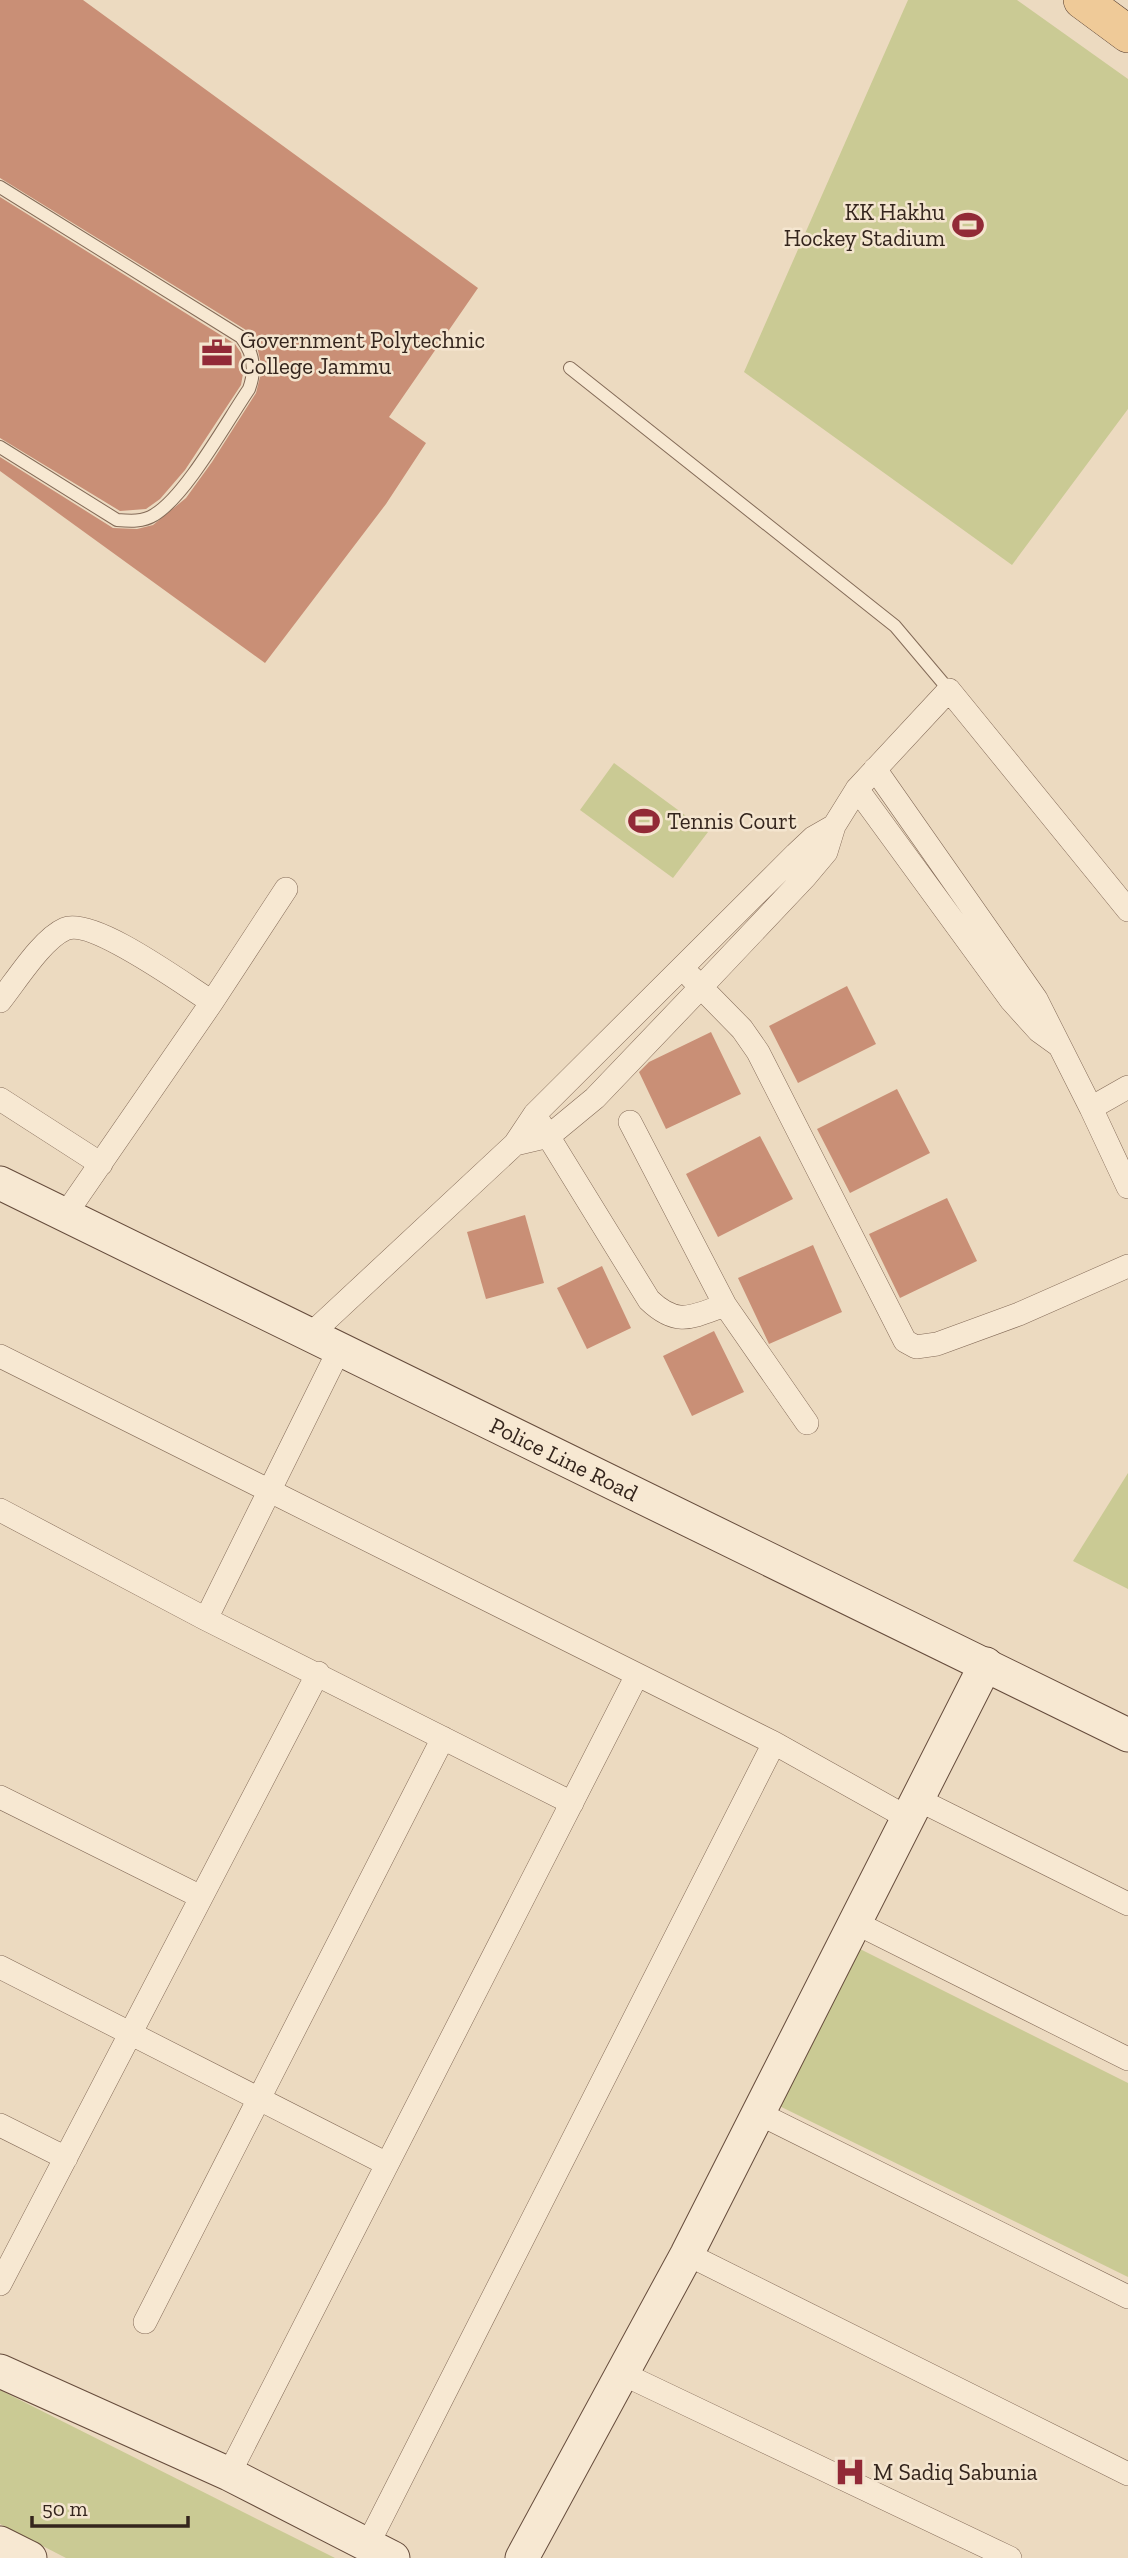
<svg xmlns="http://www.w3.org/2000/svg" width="1128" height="2558" font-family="'Zilla Slab',serif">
<rect width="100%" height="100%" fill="#ecdac0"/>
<path fill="#caca94" d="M908,0H1017L1128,79V409L1012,565L744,372Z
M614,763L708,832L673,878L580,810Z
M1128,1473V1589L1073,1561Z
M844,1941L1128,2083V2277L761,2097Z
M0,2390L335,2558H66L0,2524Z"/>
<path fill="#c98f76" d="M0,0H83L478,288L389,417L426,443L386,504L265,663L0,471V457L113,528L137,529L153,525L186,498L212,462L256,393L262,369L257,346L246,330L0,178Z
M0,197L235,344L241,353L244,368L241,385L185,470L160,499L146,509L120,511L0,438Z
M847,986L876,1044L798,1083L769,1026Z
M711,1032L741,1094L666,1129L639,1072L649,1062Z
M897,1089L930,1153L850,1193L817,1129Z
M760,1136L793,1199L718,1237L686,1174Z
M947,1198L977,1261L900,1298L869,1234Z
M525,1215L544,1283L486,1299L467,1232Z
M813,1245L842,1312L769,1344L738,1278Z
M602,1266L631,1328L587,1349L557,1288Z
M714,1331L744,1392L692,1416L663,1356Z"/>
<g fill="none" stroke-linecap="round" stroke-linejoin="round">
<defs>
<path id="lane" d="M0,187L241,337C254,353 256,370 249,389C227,421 186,496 154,515C143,522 130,521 117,520L0,447
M570,368L895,626L949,690"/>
<path id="street" d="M875,769L1036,999L1091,1108L1128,1087
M857,789L1011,1000L1039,1031L1057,1044
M691,977L742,1029L758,1052L905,1341L916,1347L937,1344L1019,1314L1128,1266
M0,1001C16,981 42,939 65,929C93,917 186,986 212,1002
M0,1099L101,1164
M1091,1108L1128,1187
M630,1122L725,1305L807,1423
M540,1123L649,1300C677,1327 692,1317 725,1305
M515,1144L549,1136L595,1098L702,986L805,877L826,852L834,826L857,789L949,690L1128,910
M65,1215L212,1002L286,889
M310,1335L515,1144L535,1114L796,854L813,838L834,826
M0,1356L774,1743L908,1818
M0,1510L206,1619L572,1803
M206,1619L339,1350
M0,1797L201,1897
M917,1799L1128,1904
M854,1922L1128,2059
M0,1967L387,2164
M758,2113L1128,2297
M0,2125L66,2158
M687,2254L1128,2474
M0,2284L318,1673
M145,2322L443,1738
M621,2373L1010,2558
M229,2474L637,1675
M368,2544L774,1743"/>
<g id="secondary">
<path id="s1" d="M0,1183L1128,1735"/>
<path d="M0,2371L229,2474L393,2558"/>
<path d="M0,2543L30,2558"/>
<path d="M522,2558L687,2254L986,1664"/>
</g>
<path id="primary" d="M1082,0L1128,34"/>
</defs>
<use href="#lane" stroke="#846b58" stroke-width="14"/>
<use href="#street" stroke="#846b58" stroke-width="24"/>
<use href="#secondary" stroke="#664c3c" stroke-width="35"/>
<use href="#primary" stroke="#523a2d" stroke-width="38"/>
<use href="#lane" stroke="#f7e8d2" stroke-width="12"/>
<use href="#street" stroke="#f7e8d2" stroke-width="23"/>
<use href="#secondary" stroke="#f7e8d2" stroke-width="33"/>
<use href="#primary" stroke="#efca98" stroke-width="37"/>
</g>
<defs>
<symbol id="stadium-bare" viewBox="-9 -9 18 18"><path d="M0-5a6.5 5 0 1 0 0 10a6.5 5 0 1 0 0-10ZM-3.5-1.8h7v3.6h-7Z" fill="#922a37" stroke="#f4e5cf" stroke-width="2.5" paint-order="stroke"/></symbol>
<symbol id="office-bare" viewBox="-9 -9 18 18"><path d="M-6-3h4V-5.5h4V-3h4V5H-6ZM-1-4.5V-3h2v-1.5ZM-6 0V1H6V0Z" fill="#922a37" stroke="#f4e5cf" stroke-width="2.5" paint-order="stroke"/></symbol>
<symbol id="hospital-bare" viewBox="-9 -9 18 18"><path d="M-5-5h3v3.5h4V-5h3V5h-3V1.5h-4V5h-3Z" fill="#922a37" stroke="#f4e5cf" stroke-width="2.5" paint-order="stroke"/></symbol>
</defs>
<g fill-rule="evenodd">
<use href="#stadium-bare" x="946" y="203" width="44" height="44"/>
<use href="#office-bare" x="195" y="331" width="44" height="44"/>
<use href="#stadium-bare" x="622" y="799" width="44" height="44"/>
<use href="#hospital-bare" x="828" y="2450" width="44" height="44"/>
</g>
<g text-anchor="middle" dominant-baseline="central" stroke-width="5" stroke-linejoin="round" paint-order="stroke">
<g font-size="23" fill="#34251d" stroke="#f4e5cf" text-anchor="start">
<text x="945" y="212" text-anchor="end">KK Hakhu<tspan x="945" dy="26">Hockey Stadium</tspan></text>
<text x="240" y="340">Government Polytechnic<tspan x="240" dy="26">College Jammu</tspan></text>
<text x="667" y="821">Tennis Court</text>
<text x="873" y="2472">M Sadiq Sabunia</text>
</g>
<g font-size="23" fill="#34251d" stroke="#f4e5cf">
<text stroke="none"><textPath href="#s1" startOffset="628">Police Line Road</textPath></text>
</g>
</g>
<path d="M32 2516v10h156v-10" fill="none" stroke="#34251d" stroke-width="3.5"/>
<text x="42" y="2516" font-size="21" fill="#34251d" stroke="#f4e5cf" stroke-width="5" paint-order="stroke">50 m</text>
</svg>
